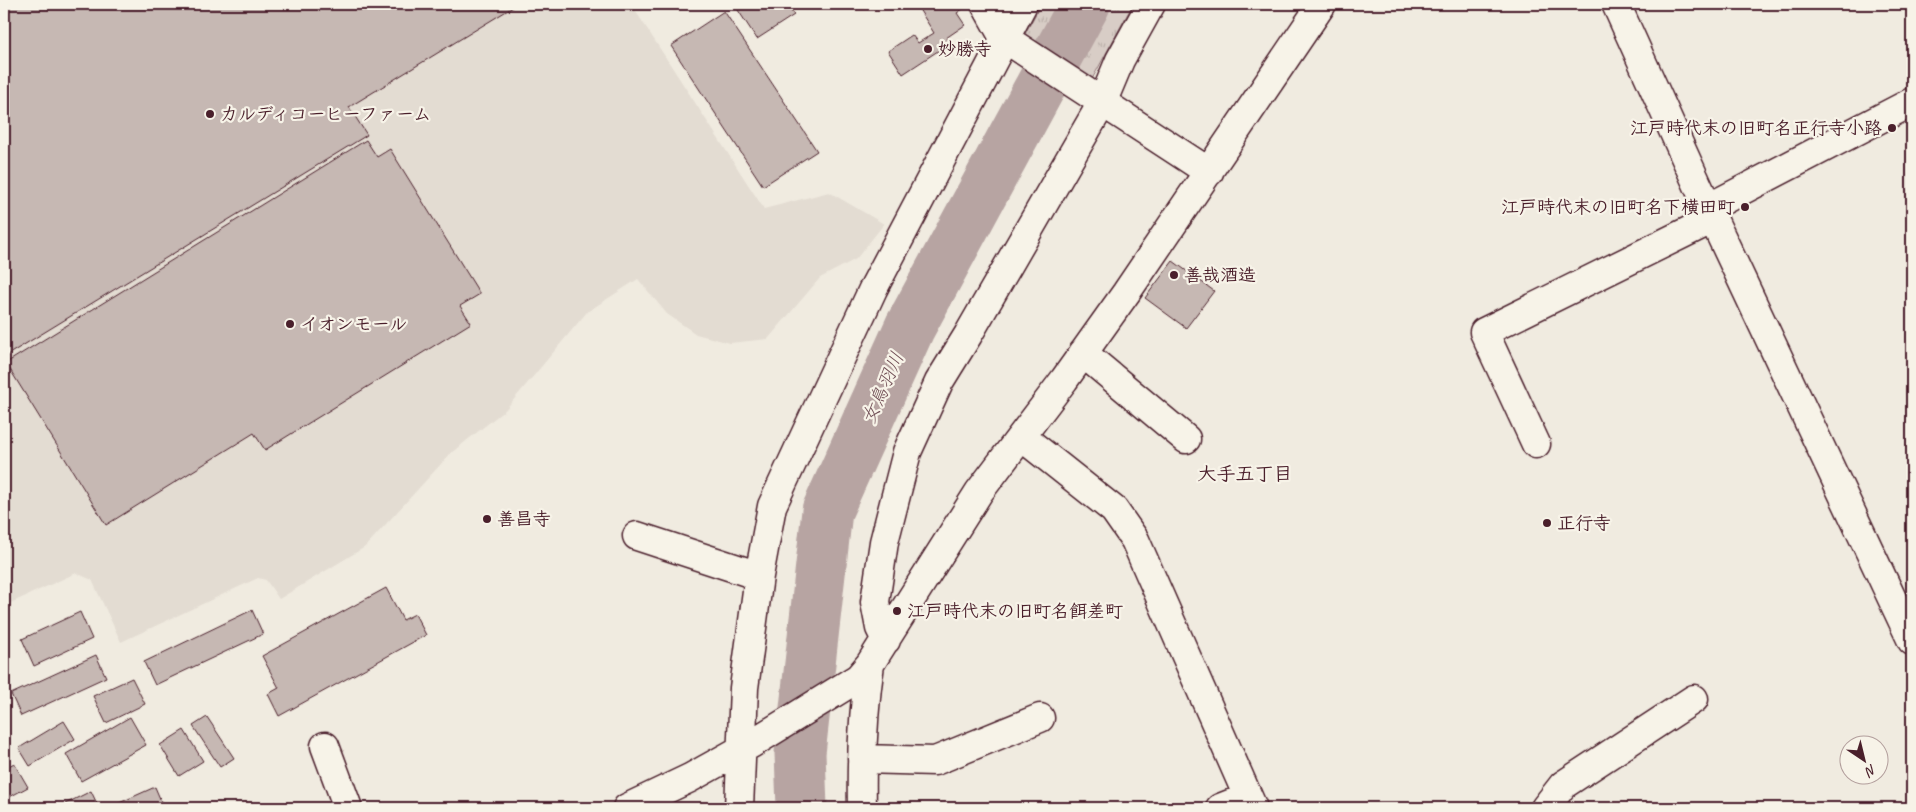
<svg xmlns="http://www.w3.org/2000/svg" width="1916" height="812" font-family="Caveat,'Klee One',sans-serif">
<defs>
<pattern id="grass-tufts" width="24" height="20" patternUnits="userSpaceOnUse" patternTransform="scale(1.25)"><rect width="24" height="20" fill="#d8cdc6"/><path d="M3 7l-1-3M5 7V3M7 7l1-3M15 17l-1-3M17 17v-4M19 17l1-3" fill="none" stroke="#bbb0aa"/></pattern>
</defs>
<rect width="100%" height="100%" fill="#f0ebe0"/>
<filter id="ink" filterUnits="userSpaceOnUse"><feTurbulence type="fractalNoise" baseFrequency=".02" numOctaves="2"/><feDisplacementMap in="SourceGraphic" scale="10" xChannelSelector="R" yChannelSelector="G"/><feConvolveMatrix kernelMatrix="1 2 1 2 8 2 1 2 1" color-interpolation-filters="sRGB"/></filter>
<g filter="url(#ink)">
<path fill="#e3dcd2" d="M4,4H631L764,209L829,192L884,224L856,259L820,278L768,339L730,343L696,334L667,314L638,279L587,312L505,410L451,453L365,547L279,599L266,580L258,578L121,642L92,580L76,573L4,606Z"/>
<path fill="url(#grass-tufts)" stroke="#917678" d="M1041,4H1076L1046,57L1021,41Z
M1093,4H1133L1091,81L1058,66Z"/>
<g fill="none" stroke-linecap="round" stroke-linejoin="round">
<path stroke="#b7a4a2" stroke-width="51" d="M802,808L800,753L827,511L910,327L1085,4"/>
</g>
<path fill="#c6b8b3" stroke="#4a1f2b" d="M4,4H518L349,107L367,135L4,357Z
M734,4H786L794,15L757,39Z
M921,4H961L964,8L957,13L965,25L946,38L950,43L903,74L888,51L912,35L918,43L934,33L917,6Z
M724,11L817,151L763,186L671,46Z
M366,140L377,157L390,149L480,294L460,306L471,323L265,450L254,433L106,525L6,363Z
M1173,261L1214,291L1186,328L1145,298Z
M386,588L403,620L415,614L426,635L279,716L268,694L279,688L262,656Z
M252,610L263,634L155,685L144,662Z
M80,612L92,639L34,666L22,639Z
M96,655L106,677L21,716L11,694Z
M132,678L145,704L106,723L93,696Z
M130,717L146,745L81,781L66,754Z
M207,717L234,758L220,767L193,726Z
M64,721L75,739L30,766L19,748Z
M184,730L203,761L179,776L160,745Z
M14,763L28,787L4,800V769Z
M155,787L164,808H119L117,804Z
M91,791L99,808H67L65,804Z"/>
<g fill="none" stroke-linecap="round" stroke-linejoin="round">
<defs>
<path id="minor" d="M985,4L1004,38L1209,172
M1616,4L1713,219L1912,641
M1708,208L1912,102
M1083,353L1186,439
M1022,437L1114,510L1135,540L1253,808
M1536,444L1484,332L1713,219
M637,536L759,576
M886,640L880,628L875,602L884,542L907,452L939,382L968,335L1102,103L1120,60L1151,4
M325,746L348,808
M862,759L935,761L1040,718
M627,808L690,778L751,744L858,678L870,664L979,492L1064,380L1126,293L1322,4
M739,808L744,688L759,576L772,506L873,289L1023,4
M862,808C861,760 863,712 870,664
M1220,808L1248,797
M1545,808L1563,785L1694,699"/>
</defs>
<use href="#minor" stroke="#4a1f2b" stroke-width="31"/>
<use href="#minor" stroke="#f7f3e8" stroke-width="28"/>
</g>
</g>
<g fill="#4a1f2b" stroke="#f7f3e8" stroke-width="2">
<circle cx="928" cy="49" r="5"/>
<circle cx="210" cy="114" r="5"/>
<circle cx="1892" cy="128" r="5"/>
<circle cx="1745" cy="207" r="5"/>
<circle cx="1174" cy="275" r="5"/>
<circle cx="290" cy="324" r="5"/>
<circle cx="487" cy="519" r="5"/>
<circle cx="1547" cy="523" r="5"/>
<circle cx="897" cy="611" r="5"/>
</g>
<g text-anchor="middle" dominant-baseline="central" stroke-width="4.5" stroke-linejoin="round" paint-order="stroke">
<g font-size="18" font-weight="bold" fill="#4a1f2b" stroke="#f7f3e8" text-anchor="start">
<text x="938" y="49">妙勝寺</text>
<text x="220" y="114">カルディコーヒーファーム</text>
<text x="1882" y="128" text-anchor="end">江戸時代末の旧町名正行寺小路</text>
<text x="1735" y="207" text-anchor="end">江戸時代末の旧町名下横田町</text>
<text x="1184" y="275">善哉酒造</text>
<text x="300" y="324">イオンモール</text>
<text x="497" y="519">善昌寺</text>
<text x="1557" y="523">正行寺</text>
<text x="907" y="611">江戸時代末の旧町名餌差町</text>
</g>
<g font-size="19" font-style="italic" fill="#704e55" stroke="#f7f3e8">
<text transform="translate(883 388) rotate(-66)">女鳥羽川</text>
</g>
<g font-size="19" font-weight="bold" fill="#4a1f2b" stroke="#f7f3e8">
<text x="1245" y="474">大手五丁目</text>
</g>
</g>
<rect width="1916" height="812" fill="none" stroke="#f7f3e8" stroke-width="20"/>
<rect x="10" y="10" width="1896" height="792" fill="none" stroke="#4a1f2b" stroke-width="2" filter="url(#ink)"/>
<g transform="translate(1864 760) rotate(145)"><circle r="24" fill="#f7f3e8" stroke="#b29e9c"/>
<path d="M0-4L9 19L0 12L-9 19Z" fill="#4a1f2b"/>
<text y="-8" font-size="14" font-weight="bold" text-anchor="middle" fill="#4a1f2b">N</text>
</g>
</svg>
